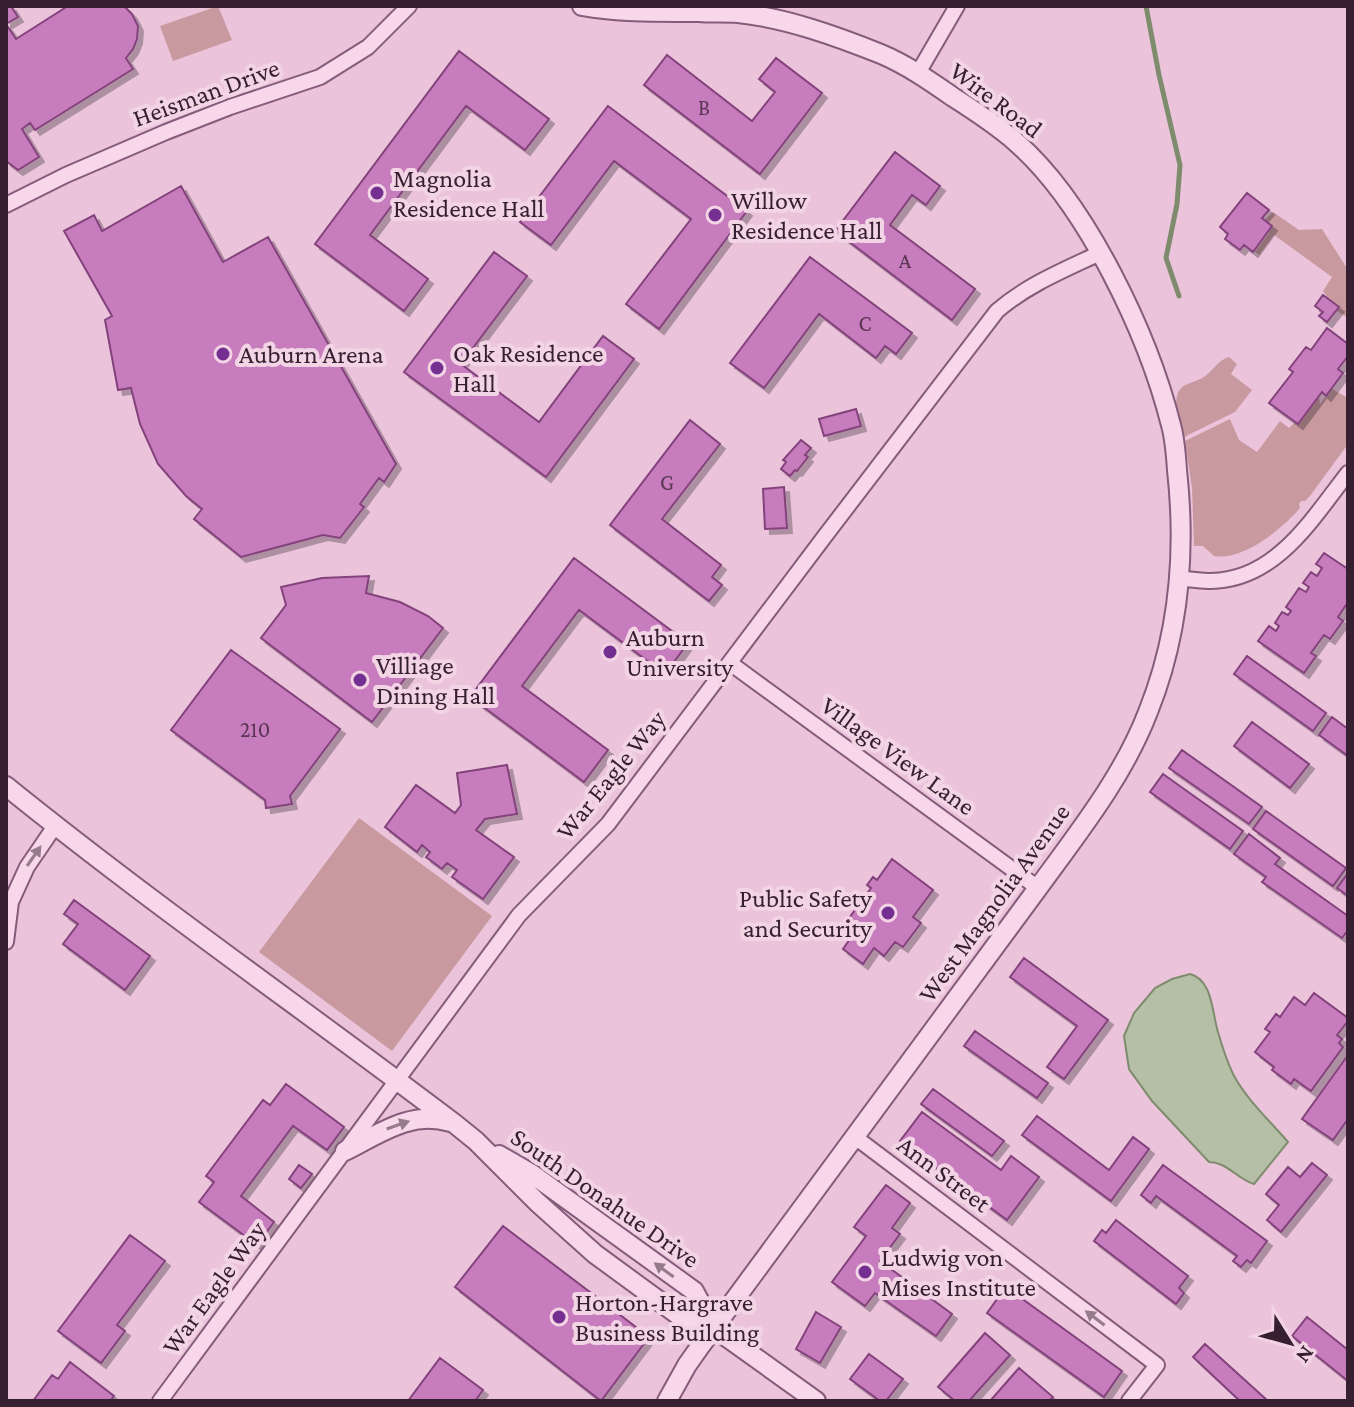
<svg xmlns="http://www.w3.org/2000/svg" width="1354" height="1407" font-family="'Crimson Pro',serif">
<defs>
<filter id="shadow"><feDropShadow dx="5" dy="5" stdDeviation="0" flood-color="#0004"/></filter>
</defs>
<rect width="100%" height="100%" fill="#ebc4db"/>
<path fill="#c999a0" d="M218,6L232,40L173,61L160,26Z
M1273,212L1299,230L1322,229L1348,270V318L1337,311L1323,291L1332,277L1274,235L1259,255L1255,252L1269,233L1260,224Z
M1229,357L1237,364L1231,374L1252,390L1235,412L1184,437C1181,424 1170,400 1181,388C1187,383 1197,381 1204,377C1213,371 1218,360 1229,357Z
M1332,389L1348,398V444L1310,496L1305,501H1301L1299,504L1300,508C1282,529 1243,561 1214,556L1203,546H1194L1192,488L1185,441L1230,419L1239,440L1257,452L1280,421L1289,428L1295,422L1298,424L1319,396L1320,404Z
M359,818L492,916L392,1051L259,952Z"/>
<path fill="#b4bfa6" stroke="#7e8c6d" stroke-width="2" d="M1190,974C1213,980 1212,1013 1218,1032C1222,1046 1227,1061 1233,1074C1246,1099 1270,1121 1288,1142L1254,1184C1237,1179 1227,1162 1209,1162L1152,1101L1129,1069L1124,1036L1134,1013L1155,988L1172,979Z"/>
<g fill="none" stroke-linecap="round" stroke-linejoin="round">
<path stroke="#7e8c6d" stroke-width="5" d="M1146,6L1159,75L1180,165L1177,204L1166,258L1179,296"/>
</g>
<path fill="#c77cbd" stroke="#83437b" stroke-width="2" filter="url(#shadow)" d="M6,6H11L18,17L6,24L16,39L68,6H124L132,14L138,26L137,39L133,49L126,58L133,69L35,130L30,123L22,129L39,157L18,170L6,161Z
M459,51L549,119L525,150L466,106L370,235L428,279L404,311L315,244Z
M667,55L752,121L775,92L759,79L776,58L822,93L760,174L644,85Z
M608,106L747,211L659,329L626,304L691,219L614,161L551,245L520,222Z
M895,152L940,186L926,205L912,195L890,225L975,289L952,320L835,231Z
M181,186L223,262L268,237L396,464L384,482L379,478L360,504L364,507L340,538L323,535L241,557L194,519L202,509L186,496L158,464L140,424L131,388L118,390L105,320L112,316L64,231L94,215L102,231Z
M1247,193L1269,210L1262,218L1272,226L1253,252L1244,245L1240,250L1225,239L1228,234L1220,227Z
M494,252L527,276L461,364L539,422L603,336L634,359L546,477L404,372Z
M810,257L912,333L896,354L885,346L876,358L819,314L764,388L730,363Z
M1323,295L1339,307L1327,322L1319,316L1323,312L1315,306Z
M1327,328L1348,344V356L1338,369L1343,373L1326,396L1322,392L1298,424L1269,403L1293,372L1289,369L1306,347L1311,350Z
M856,409L861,426L824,436L819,419Z
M690,420L720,444L662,519L721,565L712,577L722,585L709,601L610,525Z
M801,440L811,448L805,455L808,457L797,471L795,470L790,476L781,469L786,462L783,460Z
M784,487L787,528L765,529L763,489Z
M1324,553L1348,569V602L1338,617L1343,621L1330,639L1324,635L1311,653L1316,656L1304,673L1258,641L1269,626L1276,631L1279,626L1275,623L1282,612L1288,615L1291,611L1286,607L1299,588L1306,592L1309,587L1303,583L1311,572L1317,576L1322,568L1316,564Z
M574,558L688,643L665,674L579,610L522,686L608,750L584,782L470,697Z
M369,576L366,593L400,602L428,616L443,628L372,722L261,638L286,605L281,587L322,578Z
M231,650L340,729L290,796L292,804L266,808L265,800L171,730Z
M1247,656L1326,713L1313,731L1234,674Z
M1332,717L1348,729V756L1319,735Z
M1252,722L1309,764L1290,788L1234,746Z
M1182,750L1262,807L1249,824L1169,768Z
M507,765L517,814L485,819L476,830L514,857L483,899L452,877L457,870L447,863L442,869L426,857L430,852L422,845L417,852L385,827L416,785L455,813L461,805L457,773Z
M1163,774L1243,831L1230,849L1150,792Z
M1266,811L1346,868L1333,886L1253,829Z
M1249,834L1280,858L1275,864L1348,916V930L1342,938L1262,882L1266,877L1234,854Z
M892,859L933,890L913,917L921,923L903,947L895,942L884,956L874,948L863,964L843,949L854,933L844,925L871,888L867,885L873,877L877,880Z
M1348,873V896L1337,888Z
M74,900L150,956L125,990L63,944L78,924L64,914Z
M1024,958L1108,1020L1064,1079L1047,1067L1077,1026L1010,977Z
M1314,993L1348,1018V1021L1337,1035L1342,1039L1339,1043L1343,1047L1311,1091L1294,1079L1291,1084L1272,1070L1274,1067L1255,1052L1270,1032L1265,1029L1276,1014L1280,1017L1294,997L1305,1005Z
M975,1031L1048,1083L1037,1098L964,1046Z
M1348,1055V1119L1333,1140L1302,1119Z
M286,1084L344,1127L327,1150L293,1126L241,1196L274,1222L257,1245L199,1202L214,1182L206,1176L263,1100L270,1105Z
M933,1089L1004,1141L992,1156L921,1104Z
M922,1112L1001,1170L1011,1156L1039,1177L1007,1220L900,1141Z
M1037,1116L1109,1170L1133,1137L1149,1149L1111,1201L1022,1135Z
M1312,1163L1327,1175L1281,1232L1267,1220L1279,1205L1266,1194L1288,1167L1300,1177Z
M299,1165L312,1174L301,1188L289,1179Z
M1163,1165L1267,1241L1251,1263L1247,1260L1241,1267L1233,1261L1237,1256L1156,1196L1151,1203L1141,1195Z
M886,1185L910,1203L892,1228L900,1234L880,1261L952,1314L936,1336L875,1293L865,1306L832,1282L866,1236L854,1227Z
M1116,1220L1188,1276L1179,1288L1184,1293L1176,1304L1094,1241L1102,1230L1106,1233Z
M503,1226L649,1337L601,1401L455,1287Z
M130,1235L165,1261L117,1325L125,1331L101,1363L58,1331Z
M1006,1287L1122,1371L1104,1397L987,1313Z
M816,1312L841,1327L820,1363L796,1349Z
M1307,1317L1348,1350V1381L1292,1336Z
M985,1333L1010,1355L969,1401H955L938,1387Z
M1205,1344L1268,1401H1240L1193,1357Z
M869,1354L903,1379L886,1401H880L850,1379Z
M440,1358L483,1390L475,1401H408Z
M70,1362L114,1396L110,1401H33L52,1375L58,1379Z
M1019,1368L1053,1397L1049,1401H990Z"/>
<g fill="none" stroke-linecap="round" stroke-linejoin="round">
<defs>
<path id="minor" d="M918,73L957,6
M6,205L66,175L166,132L230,107L320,77L368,47L409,6
M1180,579C1190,579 1201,581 1211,581C1276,580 1312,519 1348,473
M730,663L1038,888
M6,942L11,902L27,867L55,826
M855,1137L1157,1365L1129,1401
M160,1401L519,915L608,824L825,536L997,311C1027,285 1064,270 1100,253"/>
<path id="tertiary" d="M582,6C621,13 659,12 699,12C711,13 725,12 738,13C786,18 836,36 881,54C907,65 930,81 953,97C975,111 998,126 1017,143C1087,205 1148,334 1171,425C1175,439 1176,455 1177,470C1186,552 1179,635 1148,712C1123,777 1078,833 1038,888L699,1348L687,1365L667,1401
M6,786C152,904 306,1011 455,1124L476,1141L537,1202L595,1254L677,1314L714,1328L816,1401
M345,1151C379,1134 411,1110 450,1122
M499,1155L532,1174L694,1291L714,1328"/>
</defs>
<use href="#minor" stroke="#855c7a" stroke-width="18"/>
<use href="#tertiary" stroke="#855c7a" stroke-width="22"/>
<use href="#minor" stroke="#f7d7e9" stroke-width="14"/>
<use href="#tertiary" stroke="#f7d7e9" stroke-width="18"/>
</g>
<defs><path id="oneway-solid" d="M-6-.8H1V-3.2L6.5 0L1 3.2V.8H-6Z" transform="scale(2)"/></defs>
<g fill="#967b8d">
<use href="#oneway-solid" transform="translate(34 856) rotate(-55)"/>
<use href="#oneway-solid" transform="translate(398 1125) rotate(-19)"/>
<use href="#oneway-solid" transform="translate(664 1270) rotate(-144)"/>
<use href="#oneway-solid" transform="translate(1095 1318) rotate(-143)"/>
</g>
<g fill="#752f90" stroke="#f3d4e5" stroke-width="3">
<circle cx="377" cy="193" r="8"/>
<circle cx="715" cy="215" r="8"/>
<circle cx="223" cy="354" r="8"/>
<circle cx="437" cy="368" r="8"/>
<circle cx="610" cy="652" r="8"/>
<circle cx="360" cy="680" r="8"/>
<circle cx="888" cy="913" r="8"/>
<circle cx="865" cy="1272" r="8"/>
<circle cx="559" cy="1317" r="8"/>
</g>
<g text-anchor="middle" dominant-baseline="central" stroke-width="8" stroke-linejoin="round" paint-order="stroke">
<g font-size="22" fill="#5a3654">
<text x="704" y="107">B</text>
<text x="905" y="260">A</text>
<text x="865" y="323">C</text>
<text x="667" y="482">G</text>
<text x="255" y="729">210</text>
</g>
<g font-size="26" fill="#361f31" stroke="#f3d4e5">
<text transform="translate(206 93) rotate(-20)">Heisman Drive</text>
<text transform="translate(996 100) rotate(37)">Wire Road</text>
<text transform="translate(898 756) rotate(36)">Village View Lane</text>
<text transform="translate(611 775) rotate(-51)">War Eagle Way</text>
<text transform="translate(994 903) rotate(-54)">West Magnolia Avenue</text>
<text transform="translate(944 1174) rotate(37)">Ann Street</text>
<text transform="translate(605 1198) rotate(35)">South Donahue Drive</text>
<text transform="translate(214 1288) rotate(-54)">War Eagle Way</text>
</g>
<g font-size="26" fill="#361f31" stroke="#f3d4e5" text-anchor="start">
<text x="393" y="178">Magnolia<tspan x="393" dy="30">Residence Hall</tspan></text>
<text x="731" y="200">Willow<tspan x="731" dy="30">Residence Hall</tspan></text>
<text x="453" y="353">Oak Residence<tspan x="453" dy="30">Hall</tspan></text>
<text x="239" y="354">Auburn Arena</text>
<text x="626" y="637">Auburn<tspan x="626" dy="30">University</tspan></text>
<text x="376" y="665">Villiage<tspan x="376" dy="30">Dining Hall</tspan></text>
<text x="872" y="898" text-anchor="end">Public Safety<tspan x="872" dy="30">and Security</tspan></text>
<text x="881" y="1257">Ludwig von<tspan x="881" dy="30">Mises Institute</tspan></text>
<text x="575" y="1302">Horton-Hargrave<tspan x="575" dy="30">Business Building</tspan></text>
</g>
</g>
<rect width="1354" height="1407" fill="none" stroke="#361f31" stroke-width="16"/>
<g transform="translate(1290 1343) rotate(127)" stroke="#f3d4e5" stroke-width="6" paint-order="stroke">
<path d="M0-6L14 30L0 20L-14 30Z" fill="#361f31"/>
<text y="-12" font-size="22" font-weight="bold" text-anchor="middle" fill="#361f31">N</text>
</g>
</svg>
